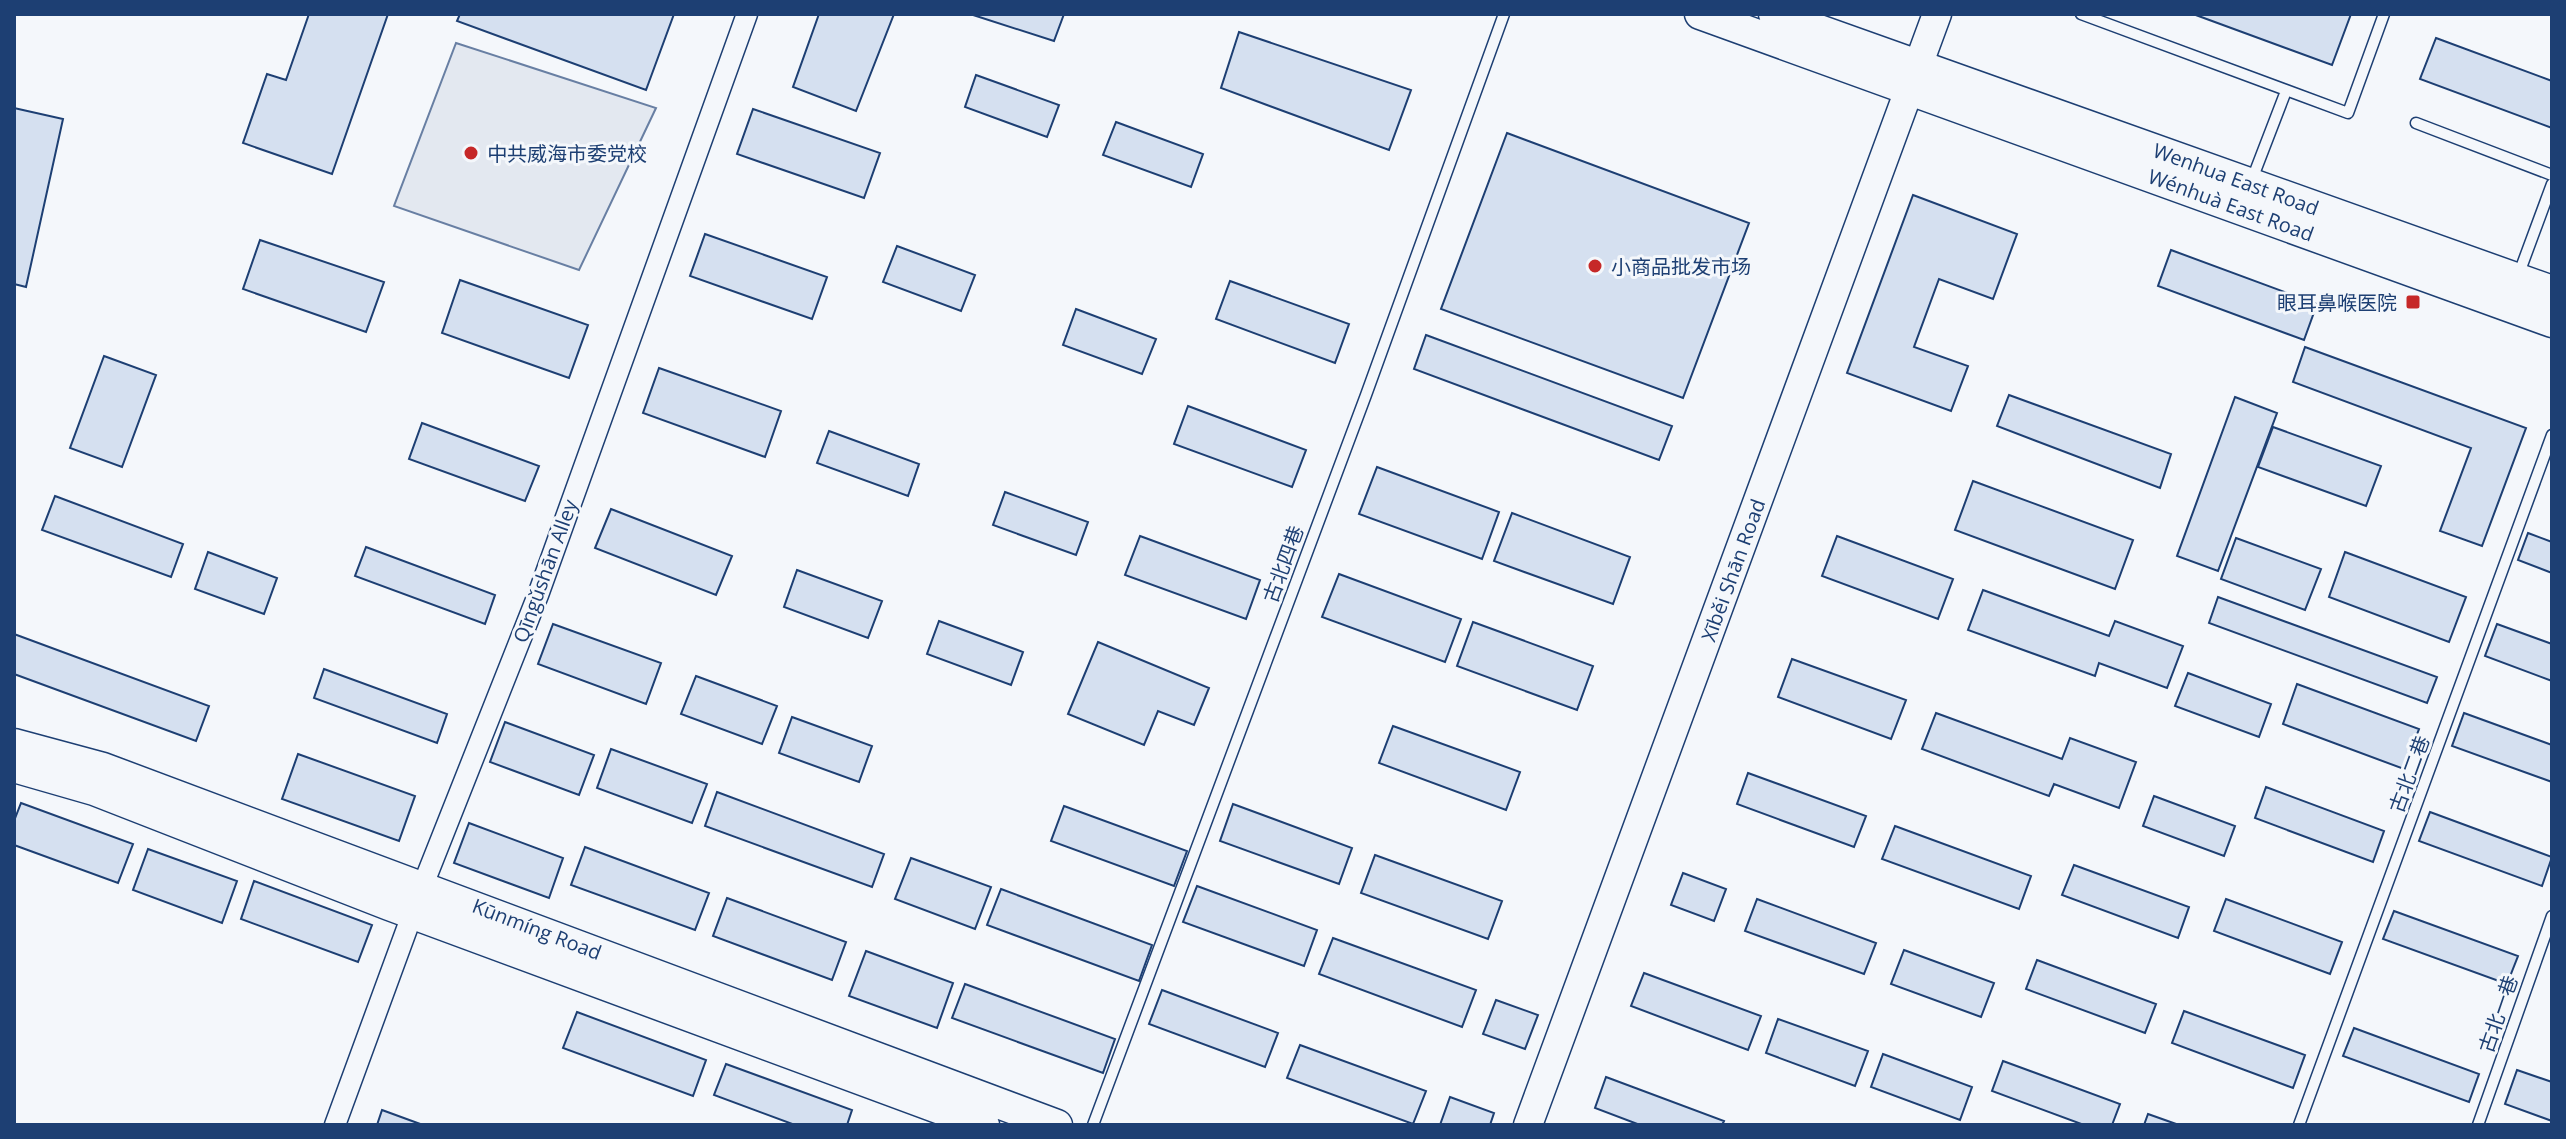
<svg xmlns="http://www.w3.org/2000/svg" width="2566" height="1139" font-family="'Open Sans','Noto Sans SC',sans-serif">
<rect width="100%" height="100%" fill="#f4f7fb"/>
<path fill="#e3e8f0" stroke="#687fa3" stroke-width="2" d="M456,43L656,108L579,270L394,206Z"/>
<path fill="#d5e0f0" stroke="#1d3f73" stroke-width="2" d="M309,14H388L332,174L243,143L267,74L286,80Z
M460,14H674L646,90L457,21Z
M819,14H894L856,111L793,87Z
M970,14H1064L1054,41Z
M2193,14H2351L2332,65Z
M1239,32L1411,90L1389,150L1221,88Z
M2436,38L2552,81V128L2420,79Z
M976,75L1059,105L1047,137L965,107Z
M14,108L63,119L26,287L14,284Z
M753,109L880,153L864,198L737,154Z
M1116,122L1203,154L1191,187L1103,155Z
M1507,133L1749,223L1683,398L1441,309Z
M1913,195L2017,234L1993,299L1939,279L1914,347L1968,366L1951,411L1847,373Z
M705,234L827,277L812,319L690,276Z
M260,240L384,282L366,332L243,289Z
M897,246L975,275L961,311L883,282Z
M2171,250L2317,304L2304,340L2158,286Z
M460,280L588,325L569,378L442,333Z
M1230,281L1349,324L1335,363L1216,319Z
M1076,309L1156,339L1142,374L1063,345Z
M1426,335L1672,426L1659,460L1414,369Z
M2305,347L2526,428L2482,546L2440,531L2471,448L2293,382Z
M104,356L156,375L122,467L70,448Z
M659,368L781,411L765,457L643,413Z
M2009,395L2171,454L2160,488L1997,426Z
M2235,397L2277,413L2218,571L2177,556Z
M1188,406L1306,450L1292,487L1174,444Z
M422,423L539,466L525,501L409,459Z
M2273,427L2381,466L2366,506L2258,467Z
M829,431L919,464L908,496L817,463Z
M1377,467L1499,512L1482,559L1359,514Z
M1973,481L2133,540L2115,589L1955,530Z
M1005,492L1088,522L1076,555L993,525Z
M55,496L183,544L171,577L42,530Z
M611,509L732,556L716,595L595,548Z
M1512,513L1630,557L1613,604L1494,561Z
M2528,533L2552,542V573L2518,560Z
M1140,536L1260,580L1246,619L1125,575Z
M1837,536L1953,579L1938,619L1822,576Z
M2236,538L2321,569L2305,610L2221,579Z
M366,547L495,595L485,624L355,576Z
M208,552L277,578L264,614L195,589Z
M2345,552L2466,597L2449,642L2329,597Z
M797,570L882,601L868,638L784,607Z
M1339,574L1461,619L1445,662L1322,617Z
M1983,590L2109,636L2115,621L2183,646L2167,688L2099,663L2095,676L1968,630Z
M2218,597L2437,677L2427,703L2209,623Z
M939,621L1023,652L1011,685L927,654Z
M1473,622L1593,666L1577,710L1457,666Z
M553,624L661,663L646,704L538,664Z
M2497,624L2552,644V681L2485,656Z
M14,634L209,706L196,741L14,674Z
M1098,642L1209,688L1194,725L1158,711L1144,745L1068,714Z
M1792,659L1906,700L1891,739L1778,697Z
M324,669L447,714L437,743L314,698Z
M2188,673L2271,704L2259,737L2175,706Z
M696,676L777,706L762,744L681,714Z
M2297,684L2419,729L2404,769L2283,724Z
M1936,713L2062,759L2070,738L2136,762L2119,808L2054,784L2049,796L1922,749Z
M2464,713L2552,745V782L2452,746Z
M792,717L872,746L859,782L779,753Z
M505,722L594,755L579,795L490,762Z
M1393,726L1520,772L1506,810L1379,763Z
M611,749L707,784L692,823L597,788Z
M298,754L415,796L399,841L282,799Z
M1748,773L1866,816L1854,847L1737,804Z
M2266,787L2384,831L2373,862L2255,818Z
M717,792L884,854L872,887L705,826Z
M2154,796L2235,826L2224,856L2143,826Z
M21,803L133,844L118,883L14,845V821Z
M1233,804L1352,848L1339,884L1220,841Z
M1064,806L1187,851L1174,886L1051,841Z
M2430,812L2552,857L2542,886L2419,841Z
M469,823L563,858L549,898L454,863Z
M1895,826L2031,876L2019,909L1882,859Z
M585,847L709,893L695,930L571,885Z
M148,849L237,881L222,923L133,890Z
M1375,855L1502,901L1488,939L1361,893Z
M911,858L991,887L975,929L895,899Z
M2074,865L2189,907L2178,938L2062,895Z
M1683,873L1726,889L1714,921L1671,905Z
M254,881L372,925L358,962L241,919Z
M1197,886L1317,930L1304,966L1183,922Z
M1001,889L1152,945L1139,981L987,925Z
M727,898L846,942L832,980L713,936Z
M1757,899L1876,943L1864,974L1745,931Z
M2226,899L2342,942L2330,974L2214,931Z
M2394,911L2518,956L2507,984L2383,939Z
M1333,938L1476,990L1462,1027L1319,974Z
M1904,950L1994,983L1981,1017L1891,984Z
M866,951L953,983L937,1028L849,996Z
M2037,960L2156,1004L2145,1033L2026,989Z
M1644,973L1761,1016L1748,1050L1631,1006Z
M965,984L1115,1039L1103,1073L952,1018Z
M1162,990L1278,1033L1265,1067L1149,1024Z
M1496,1000L1538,1015L1525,1049L1483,1034Z
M2184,1011L2305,1055L2293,1088L2172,1043Z
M577,1012L706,1060L693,1096L563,1048Z
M1778,1019L1868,1051L1855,1086L1766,1053Z
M2354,1028L2479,1074L2469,1102L2343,1056Z
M1300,1045L1426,1091L1413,1124L1287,1078Z
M1883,1054L1972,1087L1960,1120L1871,1087Z
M2003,1061L2120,1104L2112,1125H2084L1992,1091Z
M726,1064L852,1110L847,1125H795L714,1095Z
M2517,1070L2552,1082V1121L2505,1104Z
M1606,1077L1724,1121L1722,1125H1640L1595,1108Z
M1450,1097L1494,1113L1490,1125H1440Z
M382,1110L423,1125H377Z
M2148,1114L2179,1125H2144Z"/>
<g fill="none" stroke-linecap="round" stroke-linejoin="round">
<defs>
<path id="lane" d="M2081,14L2348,113L2384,14
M2416,123L2552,175
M2251,182L2286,91
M2518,276L2552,184
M1093,1125L1366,395L1504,14
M2299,1125L2552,435
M2478,1125L2552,916"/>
<path id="street" d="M335,1125L423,885L538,595L747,14"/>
<path id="secondary" d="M1528,1125L1937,14"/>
<path id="primary" d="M1700,14L2552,322
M1774,14L2552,291
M14,744L103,768L1057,1125
M14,767L94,790L389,905L984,1125"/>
</defs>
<use href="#lane" stroke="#1d3f73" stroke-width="13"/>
<use href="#street" stroke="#1d3f73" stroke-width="23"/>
<use href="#secondary" stroke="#1d3f73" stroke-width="31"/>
<use href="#primary" stroke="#1d3f73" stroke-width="33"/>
<use href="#lane" stroke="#f4f7fb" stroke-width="10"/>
<use href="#street" stroke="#f4f7fb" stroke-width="20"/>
<use href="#secondary" stroke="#f4f7fb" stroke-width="28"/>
<use href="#primary" stroke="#f4f7fb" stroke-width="30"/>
</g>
<g fill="#c62828" stroke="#f4f7fb" stroke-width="3">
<circle cx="471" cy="153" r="8"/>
<circle cx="1595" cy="266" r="8"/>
<rect x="2405" y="294" width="16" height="16" rx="4"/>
</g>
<g text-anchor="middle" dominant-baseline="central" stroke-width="6" stroke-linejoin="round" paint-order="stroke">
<g font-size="20" fill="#1d3f73" stroke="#f4f7fb" text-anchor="start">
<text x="487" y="153">中共威海市委党校</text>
<text x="1611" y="266">小商品批发市场</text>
<text x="2397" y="302" text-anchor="end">眼耳鼻喉医院</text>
</g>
<g font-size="20" fill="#1d3f73" stroke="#f4f7fb">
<text transform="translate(2236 179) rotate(20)">Wenhua East Road</text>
<text transform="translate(2231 205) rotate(20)">Wénhuà East Road</text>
<text transform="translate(1283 564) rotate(-70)">古北四巷</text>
<text transform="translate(1733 570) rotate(-70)">Xīběi Shān Road</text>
<text transform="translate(545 571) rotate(-70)">Qīngǔshān Alley</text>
<text transform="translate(2409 774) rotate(-70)">古北二巷</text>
<text transform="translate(537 929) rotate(21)">Kūnmíng Road</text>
<text transform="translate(2498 1014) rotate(-71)">古北一巷</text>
</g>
</g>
<rect width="2566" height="1139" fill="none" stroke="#1d3f73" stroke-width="32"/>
</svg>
